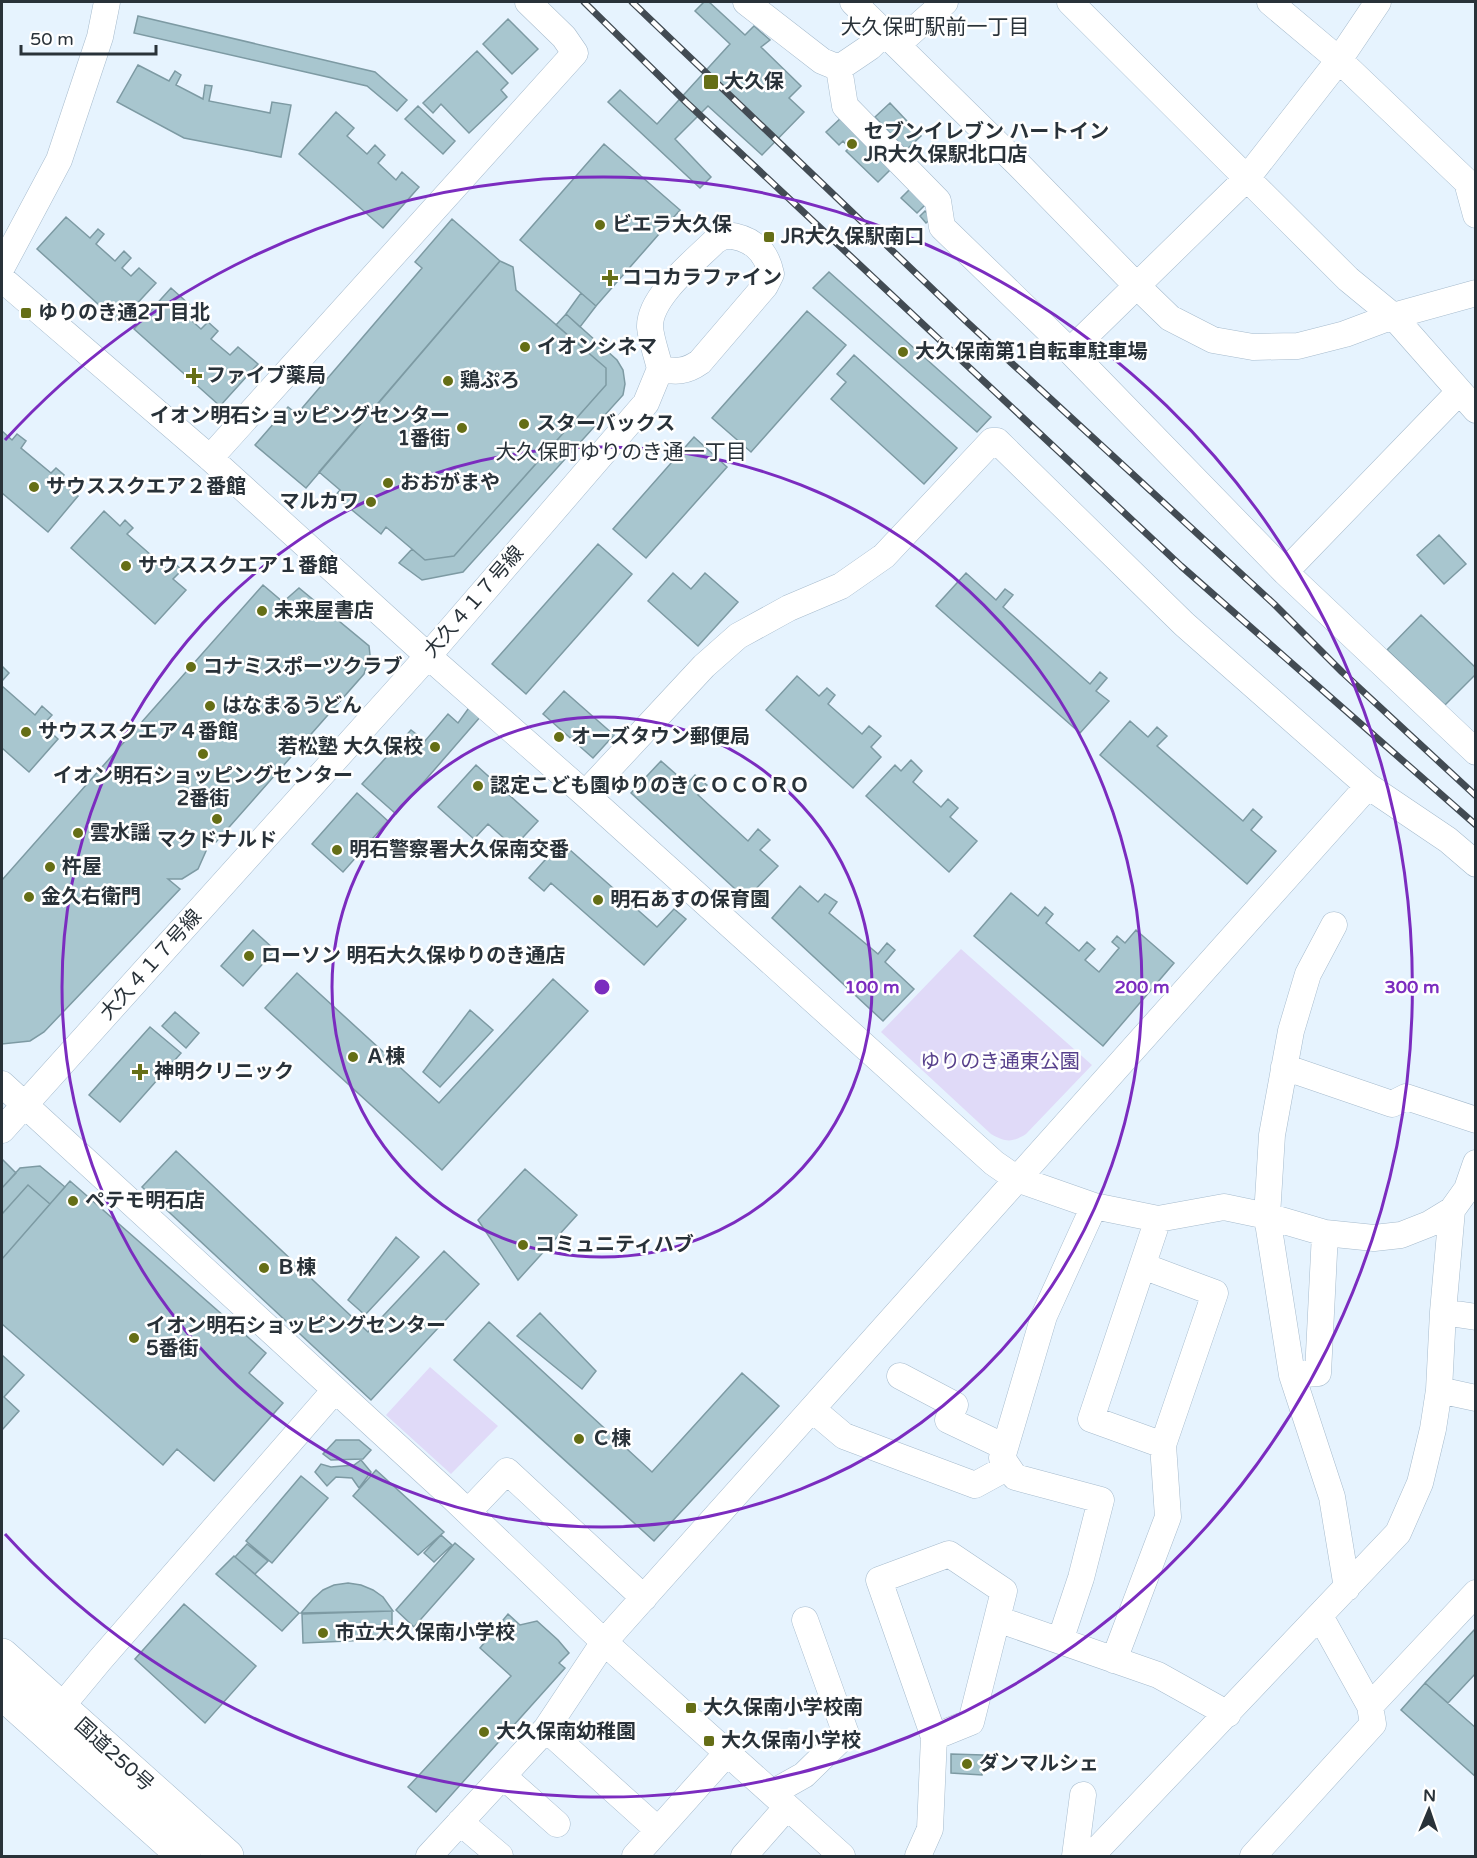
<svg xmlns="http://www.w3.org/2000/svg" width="1477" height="1858" font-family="'Varela Round','Noto Sans JP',sans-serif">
<rect width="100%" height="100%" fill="#e6f3fe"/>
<path fill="#e0daf8" d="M961,949L1092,1065L1026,1134C1012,1143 1005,1142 991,1134L881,1032Z
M430,1367L498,1426L451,1474L386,1415Z"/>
<path fill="#a8c6cf" stroke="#7d9aa3" stroke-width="1.5" d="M704,2H709L745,35L754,26L770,40L761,47L801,86L789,98L804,112L762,155L708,106L675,139L711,177L700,188L608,102L620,90L657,124L730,44L695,11Z
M138,16L375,72L407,100L397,111L367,86L134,33Z
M508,19L538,49L512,74L483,44Z
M477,51L508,83L501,90L507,97L469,133L441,104L433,113L423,103Z
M138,65L169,81L175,71L181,75L176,85L203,99L205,85L212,86L209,101L270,113L272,102L291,105L281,157L184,138L117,102Z
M890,103L921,136L906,150L875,117Z
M418,106L455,141L443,154L405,119Z
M336,112L354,128L347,136L367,154L375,145L385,155L378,163L396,180L402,172L419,187L383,228L299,154Z
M843,116L895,165L878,182L846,151L849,148L843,141L839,145L826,132Z
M604,144L680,210L596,306L520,240Z
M912,187L928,202L917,213L901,198Z
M925,211L932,218L926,223L920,216Z
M66,217L90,238L98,229L104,234L96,244L115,261L124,251L131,258L122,268L131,276L139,268L156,283L119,323L37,249Z
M452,219L500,261L306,488L255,445L288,407L297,414L422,268L415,262Z
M500,261L513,267L516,290L606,368V385L454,556L425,560L386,527L381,534L335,496L340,490L319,472Z
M829,272L991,417L977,432L813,288Z
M171,288L190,305L183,313L201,329L208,322L218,331L211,339L230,355L238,347L258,364L220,406L134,329Z
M581,293L596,306L580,327L566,314Z
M807,311L846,345L751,452L712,418Z
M566,314L617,360L623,370L625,384L623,395L463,572L422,580L399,563L412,549L425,560L454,556L606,385V368L556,325Z
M854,355L957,448L924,484L831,399L846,382L837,374Z
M2,431L12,440L17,434L26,441L21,448L51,473L56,468L64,475L60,481L78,496L48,532L2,493Z
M694,437L727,467L646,558L613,529Z
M104,511L120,526L125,520L133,528L127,534L167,569L173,562L182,570L173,579L186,590L155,624L71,548Z
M1439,535L1466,564L1444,584L1417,555Z
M598,544L632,574L526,694L492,664Z
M673,573L691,589L705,573L738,602L698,646L648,601Z
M966,573L996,600L1005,589L1013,595L1003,607L1090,684L1100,672L1107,678L1096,691L1109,701L1080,733L936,606Z
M263,585L283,602L299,588L369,646L370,655L364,674L216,842L209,835L206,851L198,869L182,879H168L180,889L44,1032L30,1041L2,1044V880Z
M1421,615L1476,668V674L1445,705L1387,650Z
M2,666L9,673L2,681Z
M797,676L819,696L827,688L835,695L828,704L862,734L869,726L881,736L871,747L881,757L853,788L766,710Z
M2,686L35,715L42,706L52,715L43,725L58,739L29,772L2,748Z
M564,691L614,735L593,758L543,714Z
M471,705L481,716L396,814L362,784L411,730L425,741L448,714L458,723Z
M1130,721L1148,737L1157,727L1167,736L1157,746L1243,821L1253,809L1262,817L1251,830L1276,851L1247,884L1100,755Z
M911,760L922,771L913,782L941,807L948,799L958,808L950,817L977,841L949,872L866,796L895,765L901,771Z
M661,761L687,784L695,775L707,785L698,795L748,841L758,829L770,840L760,850L778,866L746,899L631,793Z
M476,765L538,821L514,847L488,824L474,839L438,807Z
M357,793L388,821L343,872L312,844Z
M561,842L657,927L674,909L686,919L644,965L551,883L544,891L529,878Z
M800,886L818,902L825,894L837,902L829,913L878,954L887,943L895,950L885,962L914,989L883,1021L772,918Z
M1011,893L1038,916L1045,907L1053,914L1046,923L1079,951L1087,942L1095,949L1085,960L1099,972L1119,948L1112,942L1117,936L1125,943L1136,930L1174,963L1103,1046L974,936Z
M253,930L275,950L243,986L221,966Z
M297,973L439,1103L553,979L588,1011L442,1170L265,1008Z
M470,1010L493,1030L440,1087L423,1072Z
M175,1012L199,1033L186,1048L162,1026Z
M150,1027L181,1053L120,1122L89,1095Z
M176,1151L368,1332L444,1251L479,1284L371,1400L142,1187Z
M2,1159L16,1173L3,1187L2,1186Z
M40,1166L65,1187L50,1204L28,1185L2,1214V1188L20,1168Z
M525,1169L577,1215L518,1280L478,1220Z
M70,1181L266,1353L249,1373L283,1403L214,1481L177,1449L163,1465L2,1324V1259Z
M28,1185L50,1204L2,1259V1214Z
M396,1237L419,1257L365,1315L348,1300Z
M540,1313L596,1371L582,1389L517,1336Z
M489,1322L652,1472L742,1373L779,1406L654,1541L454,1360Z
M2,1355L24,1375L4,1397L19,1411L2,1430Z
M336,1440H359L371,1450L363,1459L331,1460L323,1454Z
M361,1460L371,1472L359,1488L352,1478L336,1477L327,1486L315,1472L321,1464L331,1467L354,1465Z
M376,1470L444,1532L418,1555L353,1496Z
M301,1476L328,1498L272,1563L246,1541Z
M441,1535L452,1545L434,1562L424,1553Z
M455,1543L474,1559L414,1627L396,1610Z
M247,1544L268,1561L255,1574L235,1557Z
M234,1556L299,1613L282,1631L216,1574Z
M348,1583L361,1585L373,1590L383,1597L393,1611L301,1613L313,1599L323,1590L334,1585Z
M184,1604L256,1666L205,1723L135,1659Z
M392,1611V1639L303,1643L302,1614Z
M508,1614L520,1625L537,1621L558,1640L569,1653L559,1663L565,1668L436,1812L408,1787L511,1676L480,1648Z
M1476,1628V1673L1448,1703L1425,1683Z
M1425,1683L1476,1728V1777L1401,1710Z
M951,1754L983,1755L982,1775L951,1773Z"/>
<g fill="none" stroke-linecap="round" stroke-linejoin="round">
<defs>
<path id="minor" d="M746,2L822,61L839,68
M853,2L1018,164L1137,286L1170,318L1213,340L1253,347L1298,346L1345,334L1393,316L1476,293
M1070,2L1348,279L1393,316L1476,410
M1270,2L1339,60L1467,182L1476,215
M898,44L945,2
M839,68L845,106L938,201L942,227L1070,351L1285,572L1476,752
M839,68L870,47L885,32
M725,235C750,237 766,249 771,274L765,286L700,362C686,372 676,372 660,369C657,355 651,340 650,327C649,297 695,261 715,241Z
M2,267L59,160L100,37L107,2
M2,279L210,458L428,656L585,794L994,1163L1017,1179L1094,1206L1158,1219L1224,1207L1267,1216L1325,1233L1374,1238L1401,1235L1429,1224L1452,1210L1467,1189L1476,1163
M1070,351L1247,178L1339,60L1378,2
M210,458L575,53L564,37L528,2
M1285,572L1459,392
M585,794L704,666L738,636L789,608L841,586L884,556L992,441H997L1184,624L1368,786L1448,840L1476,864
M1334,925L1308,974L1291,1031L1272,1135L1267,1216L1292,1375L1332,1497L1347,1588
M1284,1067L1392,1104L1406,1097L1476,1120
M2,1084L449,1494L604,1642L842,1856
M2,1130L428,656L646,403L660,369
M1158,1219L1091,1419L1163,1445
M1443,1312L1476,1317
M1292,1375L1318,1373L1325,1233
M900,1376L955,1405L948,1420L1005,1447
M1439,1390L1476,1398
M812,1409L844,1436L975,1485L1008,1467
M468,1512L507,1471L644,1598
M997,1619L1158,1675L1228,1714
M1060,1641L1081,1578L1101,1500L1015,1477L1002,1458L1044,1316L1094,1206
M1114,1660L1168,1517L1163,1445L1215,1293L1143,1266
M1370,1706L1476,1593
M61,1707L100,1660L335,1390
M546,1729L658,1830
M503,1776L557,1824
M772,1793L804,1775L846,1734L805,1620
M460,1822L500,1856
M429,1856L546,1729L604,1642L1368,786
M635,1856L727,1753
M744,1856L787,1807
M918,1856L930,1829L934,1737L879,1580L949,1554L1004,1591L971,1722L934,1737
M1075,1856L1083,1795
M1091,1856L1398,1533L1420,1483L1433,1429L1439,1390L1443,1312L1452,1210
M1253,1856L1373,1724L1370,1706L1320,1616"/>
<path id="highway" d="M2,1655L227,1856
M2,1693L184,1856"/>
</defs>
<use href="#minor" stroke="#a6bbcd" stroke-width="27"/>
<use href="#highway" stroke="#a6bbcd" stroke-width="34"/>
<use href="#minor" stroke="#fff" stroke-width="26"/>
<use href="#highway" stroke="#fff" stroke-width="33"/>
<defs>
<path id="rail" d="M584,2L687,103L1181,566L1476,825
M632,2L968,323L1274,604L1342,672L1476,796"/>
</defs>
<use href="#rail" stroke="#424b53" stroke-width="7"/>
<use href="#rail" stroke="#fff" stroke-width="4.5" stroke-dasharray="14" stroke-linecap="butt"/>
</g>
<g fill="none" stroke="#7b2cbf" stroke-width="3">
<circle cx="602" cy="987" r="270"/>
<circle cx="602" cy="987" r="540"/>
<path d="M5 440A810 810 0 1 1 5 1534"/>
</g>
<g fill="#656e16" stroke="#fff" stroke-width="2">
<rect x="703" y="74" width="16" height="16" rx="3"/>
<circle cx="852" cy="144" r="6"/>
<circle cx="600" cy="225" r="6"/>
<rect x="763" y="231" width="12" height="12" rx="3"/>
<path d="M607 269h6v6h6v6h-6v6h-6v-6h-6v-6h6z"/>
<rect x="20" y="307" width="12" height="12" rx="3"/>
<circle cx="525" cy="347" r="6"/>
<circle cx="903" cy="352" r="6"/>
<path d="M191 367h6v6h6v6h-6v6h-6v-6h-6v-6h6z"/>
<circle cx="448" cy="381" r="6"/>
<circle cx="524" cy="424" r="6"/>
<circle cx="462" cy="428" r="6"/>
<circle cx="388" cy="483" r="6"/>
<circle cx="34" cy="487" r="6"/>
<circle cx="371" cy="502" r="6"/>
<circle cx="126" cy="566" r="6"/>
<circle cx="262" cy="611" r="6"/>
<circle cx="191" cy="667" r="6"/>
<circle cx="210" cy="706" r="6"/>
<circle cx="26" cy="732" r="6"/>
<circle cx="559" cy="737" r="6"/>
<circle cx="435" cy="747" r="6"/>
<circle cx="203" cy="754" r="6"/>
<circle cx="478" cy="786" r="6"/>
<circle cx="217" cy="819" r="6"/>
<circle cx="78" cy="833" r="6"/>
<circle cx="337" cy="850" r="6"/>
<circle cx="50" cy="867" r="6"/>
<circle cx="29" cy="897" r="6"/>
<circle cx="598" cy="900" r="6"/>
<circle cx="249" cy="956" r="6"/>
<circle cx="353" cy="1057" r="6"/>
<path d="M137 1063h6v6h6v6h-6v6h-6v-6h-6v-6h6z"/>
<circle cx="73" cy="1201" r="6"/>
<circle cx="523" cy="1245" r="6"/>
<circle cx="264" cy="1268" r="6"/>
<circle cx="134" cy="1338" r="6"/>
<circle cx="579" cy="1439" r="6"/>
<circle cx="323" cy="1633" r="6"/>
<rect x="685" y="1702" width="12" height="12" rx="3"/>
<circle cx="484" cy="1732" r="6"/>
<rect x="703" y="1735" width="12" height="12" rx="3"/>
<circle cx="967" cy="1764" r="6"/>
</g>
<g text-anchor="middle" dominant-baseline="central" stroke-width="5" stroke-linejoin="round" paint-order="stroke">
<g font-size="20" font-weight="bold" fill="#293239" stroke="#fff" text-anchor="start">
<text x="724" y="82">大久保</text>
<text x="864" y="132">セブンイレブン ハートイン<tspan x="864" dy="23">JR大久保駅北口店</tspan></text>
<text x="612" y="225">ビエラ大久保</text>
<text x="781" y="237">JR大久保駅南口</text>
<text x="622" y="278">ココカラファイン</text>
<text x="38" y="313">ゆりのき通2丁目北</text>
<text x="537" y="347">イオンシネマ</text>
<text x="915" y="352">大久保南第1自転車駐車場</text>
<text x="206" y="376">ファイブ薬局</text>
<text x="460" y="381">鶏ぷろ</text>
<text x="450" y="416" text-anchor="end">イオン明石ショッピングセンター<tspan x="450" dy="23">1番街</tspan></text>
<text x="536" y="424">スターバックス</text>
<text x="400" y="483">おおがまや</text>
<text x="46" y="487">サウススクエア２番館</text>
<text x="359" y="502" text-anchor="end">マルカワ</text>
<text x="138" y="566">サウススクエア１番館</text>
<text x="274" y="611">未来屋書店</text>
<text x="203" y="667">コナミスポーツクラブ</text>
<text x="222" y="706">はなまるうどん</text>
<text x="38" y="732">サウススクエア４番館</text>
<text x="571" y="737">オーズタウン郵便局</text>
<text x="423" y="747" text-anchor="end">若松塾 大久保校</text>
<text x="203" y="776" text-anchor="middle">イオン明石ショッピングセンター<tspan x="203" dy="23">2番街</tspan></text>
<text x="490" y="786">認定こども園ゆりのきＣＯＣＯＲＯ</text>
<text x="90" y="833">雲水謡</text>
<text x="217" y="840" text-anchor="middle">マクドナルド</text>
<text x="349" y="850">明石警察署大久保南交番</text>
<text x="62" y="867">杵屋</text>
<text x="41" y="897">金久右衛門</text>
<text x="610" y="900">明石あすの保育園</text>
<text x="261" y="956">ローソン 明石大久保ゆりのき通店</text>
<text x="365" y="1057">Ａ棟</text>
<text x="154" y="1072">神明クリニック</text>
<text x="85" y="1201">ペテモ明石店</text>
<text x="535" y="1245">コミュニティハブ</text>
<text x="276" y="1268">Ｂ棟</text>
<text x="146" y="1326">イオン明石ショッピングセンター<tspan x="146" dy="23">5番街</tspan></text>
<text x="591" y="1439">Ｃ棟</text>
<text x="335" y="1633">市立大久保南小学校</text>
<text x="703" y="1708">大久保南小学校南</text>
<text x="496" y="1732">大久保南幼稚園</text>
<text x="721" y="1741">大久保南小学校</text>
<text x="979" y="1764">ダンマルシェ</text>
</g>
<g font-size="20" fill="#293239" stroke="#fff">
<text transform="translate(474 602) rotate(-49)">大久４１７号線</text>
<text transform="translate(151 965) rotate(-48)">大久４１７号線</text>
<text transform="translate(114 1755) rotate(42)">国道250号</text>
</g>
<g font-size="20" fill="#58418c" stroke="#fff">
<text x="1000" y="1062">ゆりのき通東公園</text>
</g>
<g font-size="21" fill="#293239" stroke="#fff">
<text x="935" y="27">大久保町駅前一丁目</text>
<text x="621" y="452">大久保町ゆりのき通一丁目</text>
</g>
</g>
<circle cx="602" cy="987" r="9" fill="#7b2cbf" stroke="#fff" stroke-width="3"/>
<g font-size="18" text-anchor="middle" font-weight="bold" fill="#7b2cbf" stroke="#fff" stroke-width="5" stroke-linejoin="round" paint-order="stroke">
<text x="872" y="993">100 m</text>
<text x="1142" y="993">200 m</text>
<text x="1412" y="993">300 m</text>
</g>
<rect width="1477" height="1858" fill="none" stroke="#293239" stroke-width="6"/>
<g transform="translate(1429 1810) rotate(2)" stroke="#ffffff" stroke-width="4.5" paint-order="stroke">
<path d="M0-4.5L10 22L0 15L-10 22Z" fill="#293239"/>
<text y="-9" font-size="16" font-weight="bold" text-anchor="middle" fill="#293239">N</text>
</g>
<path d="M21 45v9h135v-9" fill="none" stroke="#293239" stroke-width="3"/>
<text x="30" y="45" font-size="18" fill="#293239" stroke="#ffffff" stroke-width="4.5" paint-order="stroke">50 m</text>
</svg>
